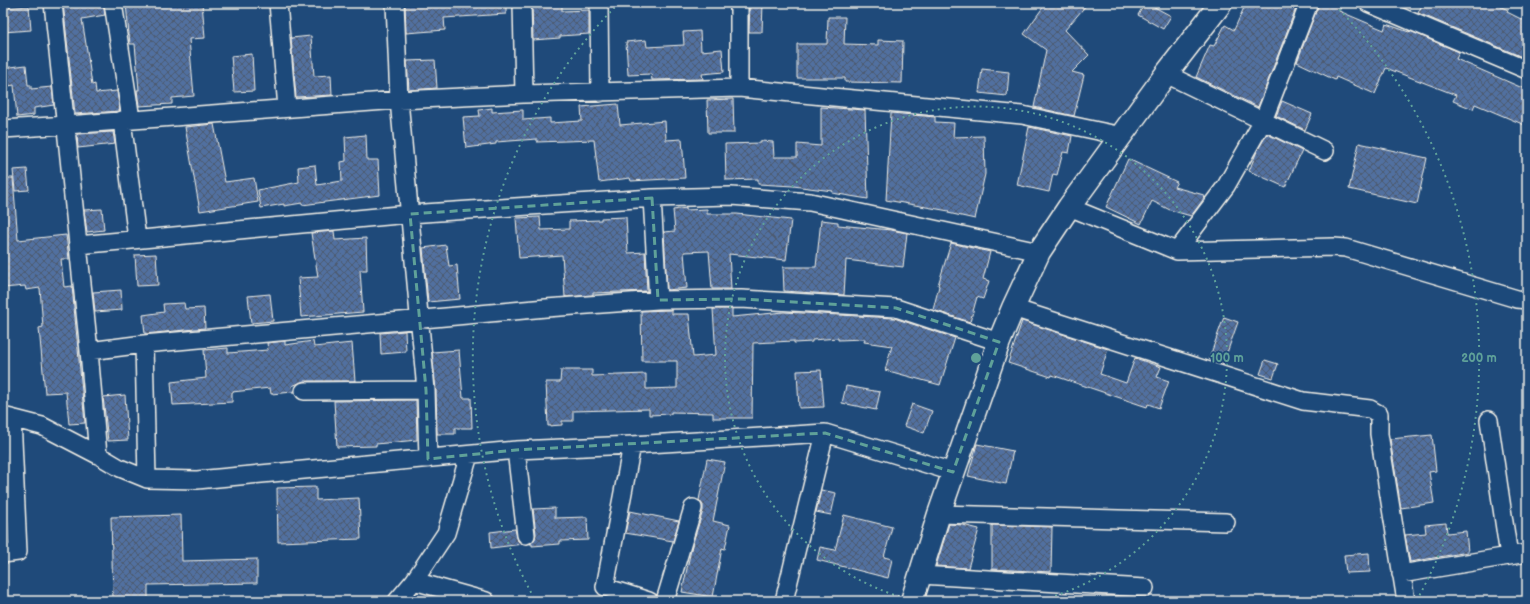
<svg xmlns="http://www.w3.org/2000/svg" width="1530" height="604" font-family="'Balsamiq Sans',sans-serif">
<defs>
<pattern id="building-cross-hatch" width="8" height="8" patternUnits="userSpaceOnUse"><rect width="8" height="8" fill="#5170a0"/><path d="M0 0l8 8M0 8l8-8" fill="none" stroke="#4d5a6e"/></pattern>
</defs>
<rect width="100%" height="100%" fill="#1f4a7a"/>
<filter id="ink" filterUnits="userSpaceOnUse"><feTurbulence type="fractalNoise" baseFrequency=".025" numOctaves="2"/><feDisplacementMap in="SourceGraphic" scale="8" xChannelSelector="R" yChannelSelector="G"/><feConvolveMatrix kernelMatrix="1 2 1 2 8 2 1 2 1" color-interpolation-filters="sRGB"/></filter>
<g filter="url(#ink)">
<path fill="url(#building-cross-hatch)" stroke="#f4f1e8" d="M63,3H103L105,15L82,19L88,57L92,85L95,84L96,93L117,91L120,111L75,114Z
M139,3H202L205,38L189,39L194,96L172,98V104L139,106L137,90H139L135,44H130L126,4Z
M405,3H506V14L444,18L445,30L406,33Z
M532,3H562V11L589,10V34L560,36V38L533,40Z
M750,3H763L762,32H749Z
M1046,3H1088L1065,30L1089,55L1072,72L1084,75L1074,116L1034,107L1046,50L1024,34Z
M1145,3H1147L1171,16L1163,29L1138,15Z
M1246,3H1298L1258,107L1196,77L1210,45L1214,46L1225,25L1234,30Z
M1319,3H1343L1339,11L1384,30L1386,24L1409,32L1410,31L1459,52L1456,59L1527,90V126L1475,104L1473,109L1453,101L1456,95L1386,68L1375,94L1336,77L1335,80L1297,62Z
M1423,3H1493L1508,10L1507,12L1527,22V59L1418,13Z
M29,6L31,30L3,32V8Z
M828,17H845L844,44L878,45V40L903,41L902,83L845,82V78H797V44H827Z
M700,31L701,51L722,49L724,72L702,74L703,79L652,80L651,74L628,75L626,42L646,40L647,47L684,45L683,32Z
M311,36L314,76L331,75L332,95L296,97L291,38Z
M252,54L254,91L234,92L231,56Z
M435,60L437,88L409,90L407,61Z
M26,65L28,85H31V89L52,87L54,105L34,108V115L17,117L14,85L3,87V68Z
M982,69L1009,72L1007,96L979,93Z
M733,99L734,133H708L707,100Z
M1282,101L1312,114L1305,130L1276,116Z
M618,104L620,125L665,121L666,140L682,139L685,178L631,181L630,178L599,182L594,140L537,142V139L496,142V144L466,148L463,117L480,116L479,110L492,108V112L523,110V120L550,118V123L582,121L581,107Z
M821,107L865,110L868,199L832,193L833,191L793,186L758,184V179L726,180L725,144L761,143V141L773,142L774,157H797V144L821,146Z
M891,113L935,117V122L954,123L953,137L984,136L985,174L975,219L948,213L949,211L886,200Z
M214,124L225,182L254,178L258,202L200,211L185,127Z
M1029,127L1072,136L1069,153L1063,152L1057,175L1053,174L1049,192L1017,185Z
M113,132L115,144L78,148L77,134Z
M1267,134L1302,151L1285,187L1249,171L1257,151Z
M366,135L367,160H378L380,195L302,205V203L284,206V204L261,208L258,190L299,182L298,167L315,165L317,185L342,181L341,162L346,161L345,137Z
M1359,143L1427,158L1417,204L1349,189Z
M1128,159L1177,182L1174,187L1204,195L1203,200L1191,216L1170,210L1152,201L1141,224L1106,207Z
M27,169L29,190L15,191L13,170Z
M3,178H13L18,240L66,235L69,259H61L64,287L72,286L85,423L69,424L66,392L45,393L39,328L43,327L40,288L26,290L25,286L3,288Z
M686,208V210L707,209V214H737L791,220L786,260L729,254L731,289H712L709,251L684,252L687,288L667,290L664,232L675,231L673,210Z
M102,209L104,230L87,232L84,210Z
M540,217L541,230L569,229V221L601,220V218L626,217L628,253L645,252L647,291L593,293V295L565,297L562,255L519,258L516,218Z
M821,220L838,222V225L891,230L907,233L903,267L846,260L844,295L784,291L783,267H816Z
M334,231L335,240L366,238L367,270H360L363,312L301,317L298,278L318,277L311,233Z
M951,243L990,252L983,279L989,281L983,299L977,297L970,322L933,310L939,286L938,285Z
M446,245L449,266L457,265L460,299L428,302L423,248Z
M156,254L158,285L137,286L135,255Z
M121,290L122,310L95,312L93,292Z
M270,294L273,321L251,323L248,296Z
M184,303L185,309L204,308L205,328L145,334L143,315L164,312L163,304Z
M713,309H732V317L784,312L894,318L955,338L940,385L885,370L892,346L864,342L865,339L838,340V338L812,340V342L794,343V341L753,343L752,418H713V413L671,412V414L649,415V409L573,411V421H562V425L548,426L546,382H560L561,370H592V376L646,374V389L677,388V361H642L641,311L672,310V314H689L693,357L716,355Z
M1224,317L1238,322L1223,364L1209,359Z
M1022,321L1108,349L1100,374L1126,383L1135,358L1161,367L1157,377L1169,381L1159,408L1148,404L1147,407L1052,375L1051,377L1008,363Z
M405,331L406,352L381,354L380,333Z
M285,341V345L313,341L314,347L352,343L355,381H304L292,386L293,392L271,394L270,388L232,392V402L173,405L171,382L206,378L204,350L228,348V353L268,350L267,343Z
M459,350L463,398H471L472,428H455V434H437L436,390L432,352Z
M1265,360L1278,364L1273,378L1260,374Z
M821,370L824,407L799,408L797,371Z
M846,386L880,392L876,410L842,403Z
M125,395L128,440L108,441L103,397Z
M416,400L417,440L376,444V446L337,447L334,401Z
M912,404L932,411L924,433L904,426Z
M1432,435L1436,471L1429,472L1434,503L1401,508L1390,439Z
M977,444L1013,451L1006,484L968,476Z
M707,459L725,462L713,521L730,525L725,549L722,548L713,597L682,592L692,545L703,511V505L699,500Z
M316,487V500L359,498L361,539L278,542L277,488Z
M821,490L836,493L831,515L816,512Z
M555,508V518L587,517L588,540L560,541V544L532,546V544H530L535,539L536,534L533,509Z
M630,511L679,521L673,541L625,533Z
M181,515L182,561L257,559V583L148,585V601H113L111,517Z
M844,515L892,527L884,557L892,559L888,578L817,560L820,547L835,550Z
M1446,523L1447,533L1466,531L1468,552L1410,562L1405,535L1426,533L1425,525Z
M949,524L963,525L979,529L968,568L936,566Z
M992,525L1052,527L1051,572L992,569Z
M515,529L518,541L523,544L491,548L490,532Z
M1369,553L1370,572L1346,573L1344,555Z"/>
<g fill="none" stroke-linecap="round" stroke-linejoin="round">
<defs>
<path id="street" d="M53,3L89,351L98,455
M113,3L131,119
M278,3L287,108
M395,3L399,100L426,390L428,459
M522,3L524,94
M599,3L600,93
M1368,3L1527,70
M1166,74L1325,151
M739,88V3
M122,120L137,239
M3,129L67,125L399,100L524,94L739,88L1022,115L1122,136
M652,198L658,300
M1069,207L1177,251L1334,247L1346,248L1517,299L1527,300
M78,245L409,214L652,198L731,196L810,202L1039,252
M1177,251L1226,186L1263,121L1309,3
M1013,308L1303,401L1370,409L1379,414V434L1406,601
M144,344L147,479
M89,351L144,344L546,308L658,300L741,299L896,308L999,342
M304,391L426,390
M3,416L42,426L98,455L120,468L147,479L197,480L516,450L632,445L825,433L953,472
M1489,420L1509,556
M632,445L605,587L649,601
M516,450L526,535
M939,514L1226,522
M3,554L18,552L12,418
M1401,574L1527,553
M920,575L1145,588
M414,581L486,601
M397,601L414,581L446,533L469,455
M665,601L693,508
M784,601L825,433"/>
<path id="secondary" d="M912,601L939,514L999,342L1013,308L1039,252L1069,207L1166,74L1221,3"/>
</defs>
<use href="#street" stroke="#f4f1e8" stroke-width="20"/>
<use href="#secondary" stroke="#f4f1e8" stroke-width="25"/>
<use href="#street" stroke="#1f4a7a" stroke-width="17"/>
<use href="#secondary" stroke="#1f4a7a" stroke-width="22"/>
</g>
</g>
<path fill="none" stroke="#5fa199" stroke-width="3" stroke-dasharray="8 5" stroke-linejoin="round" d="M652,198L658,300L741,299L896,308L999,342L953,472L825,433L516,450L428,459L426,390L410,214Z"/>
<g fill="none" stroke="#5fa199" stroke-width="2" stroke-dasharray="2 4">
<path d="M911 600A251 251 0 1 1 1041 600"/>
<path d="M534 598A503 503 0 0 1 617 5M1335 5A503 503 0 0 1 1418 598"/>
</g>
<circle cx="976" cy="358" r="6" fill="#5fa199" stroke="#1f4a7a" stroke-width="2"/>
<g font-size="12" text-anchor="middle" font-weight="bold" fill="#5fa199" stroke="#1f4a7a" stroke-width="3.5" stroke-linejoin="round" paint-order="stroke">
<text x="1227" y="362">100 m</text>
<text x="1479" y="362">200 m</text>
</g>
<rect width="1530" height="604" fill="none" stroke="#1f4a7a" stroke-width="16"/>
<rect x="8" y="8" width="1514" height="588" fill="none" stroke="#f4f1e8" stroke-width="1.5" filter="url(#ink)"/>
</svg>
